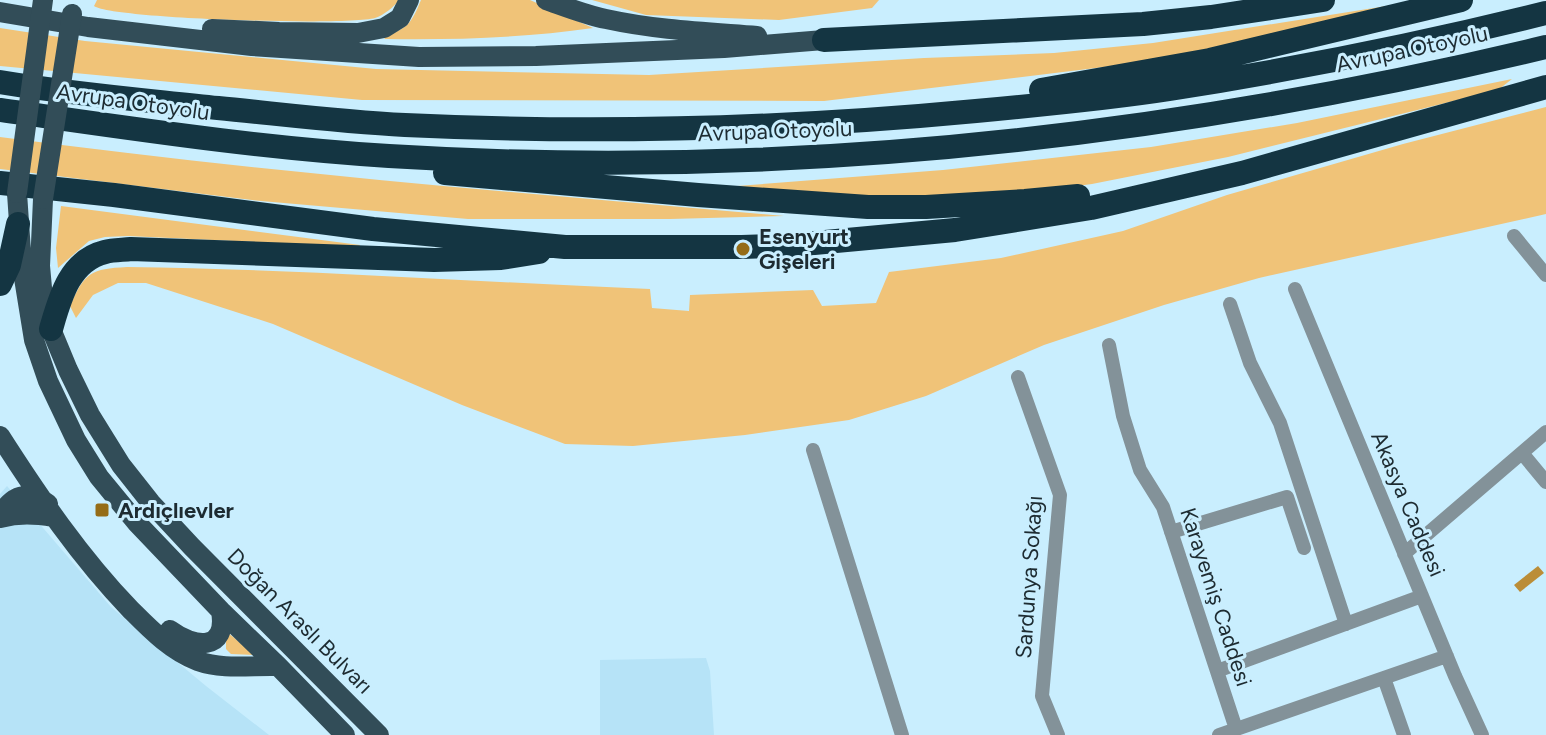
<svg xmlns="http://www.w3.org/2000/svg" width="1546" height="735" font-family="Figtree,sans-serif">
<rect width="100%" height="100%" fill="#c9eefe"/>
<path fill="#b6e3f7" d="M7,486L111,607L206,686L269,735H0V494Z
M706,658L710,671L714,735H600V660Z"/>
<path fill="#f0c378" d="M97,0H399C394,7 384,15 375,18C347,26 112,19 94,6Z
M421,0H530L593,28C524,38 454,40 385,39L383,36C408,29 411,24 421,0Z
M592,0H879L872,8L779,20L646,15Z
M1424,0L1153,61L824,101L362,100L0,66V28L85,41L376,69L649,75L924,58L1054,53L1153,43Z
M1512,79L1498,90L1228,157L1092,184L963,201H866L737,186L943,170L1151,147L1297,123Z
M1546,107V214L1259,278L1164,305L1044,345L926,396L849,420L745,435L633,446L565,444L462,405L273,324L146,283H118L93,295L76,318L70,306C85,272 91,269 127,267C301,269 475,282 650,289L652,308L689,311L690,295L813,290L822,306L876,303L889,272L1001,258L1123,231L1227,195L1403,144Z
M0,137C261,172 522,193 784,216L670,219H468L261,201L0,169Z
M61,206L360,245L359,247L128,236L105,237L89,241L58,268L56,248Z
M226,631L253,654L254,655L231,654L226,649Z"/>
<path fill="#bb8d37" d="M1538,566L1544,573L1520,592L1514,585Z"/>
<g fill="none" stroke-linecap="round" stroke-linejoin="round">
<path stroke="#839299" stroke-width="14" d="M1514,236L1546,275
M1295,289L1455,676L1482,735
M1230,304L1250,363L1280,423L1346,624
M1109,345L1123,416L1140,470L1163,507L1236,729
M1018,377L1060,495L1042,696L1058,735
M813,450L902,735
M1522,453L1546,482
M1171,532L1287,497L1304,548
M1404,554L1546,432
M1217,671L1422,596
M1384,678L1404,735
M1219,735L1447,656"/>
<path stroke="#324d58" stroke-width="20" d="M546,0C566,7 586,15 606,19C656,30 706,32 757,36
M0,12L88,27L252,46L419,57L536,56L724,48L824,40
M212,29L279,32L358,33L384,28L400,18L409,0
M17,193L22,266L34,340L48,381L76,440L99,477L136,522L221,611L278,666L345,735
M43,199L40,266L42,288L51,329L68,370L90,415L121,465L151,503L192,547L379,735
M0,436C39,497 80,557 130,609C150,629 171,651 198,661C223,670 252,665 278,666
M0,514C4,510 10,501 15,499C26,493 39,497 48,504
M0,518C19,513 35,514 54,517
M170,630C194,648 228,652 221,611"/>
<path stroke="#143542" stroke-width="24" d="M824,40L1143,24L1211,17L1323,0
M0,82C72,94 145,100 218,108C280,114 342,122 405,125C596,134 786,129 976,111C1041,105 1106,99 1170,89C1296,69 1422,44 1546,13
M1041,90L1210,60L1461,0
M0,110C129,128 258,148 389,156C777,180 1168,138 1546,47
M445,173L698,195L868,207H926L1025,201L1078,196
M0,183L114,195L373,229L565,247H742L793,245L955,230L1091,208L1242,173L1546,87
M0,284L9,265L18,224
M51,329C60,298 69,261 105,252C113,250 123,250 131,249L434,260L501,258L539,252"/>
<path stroke="#324d58" stroke-width="20" d="M17,193L43,0
M43,199L72,14"/>
</g>
<g fill="#956c17" stroke="#c9eefe" stroke-width="3">
<circle cx="743" cy="249" r="8"/>
<rect x="94" y="502" width="16" height="16" rx="4"/>
</g>
<g text-anchor="middle" dominant-baseline="central" stroke-width="6" stroke-linejoin="round" paint-order="stroke">
<g font-size="22" fill="#1d2b31" stroke="#c9eefe">
<text transform="translate(1412 49) rotate(-12)">Avrupa Otoyolu</text>
<text transform="translate(133 102) rotate(8)">Avrupa Otoyolu</text>
<text transform="translate(775 131) rotate(-2)">Avrupa Otoyolu</text>
<text transform="translate(1408 504) rotate(67)">Akasya Caddesi</text>
<text transform="translate(1029 577) rotate(-86)">Sardunya Sokağı</text>
<text transform="translate(1216 597) rotate(72)">Karayemiş Caddesi</text>
<text transform="translate(300 621) rotate(45)">Doğan Araslı Bulvarı</text>
</g>
<g font-size="22" font-weight="bold" fill="#1d2b31" stroke="#c9eefe" text-anchor="start">
<text x="759" y="236">Esenyurt<tspan x="759" dy="25">Gişeleri</tspan></text>
<text x="118" y="510">Ardıçlıevler</text>
</g>
</g>
</svg>
